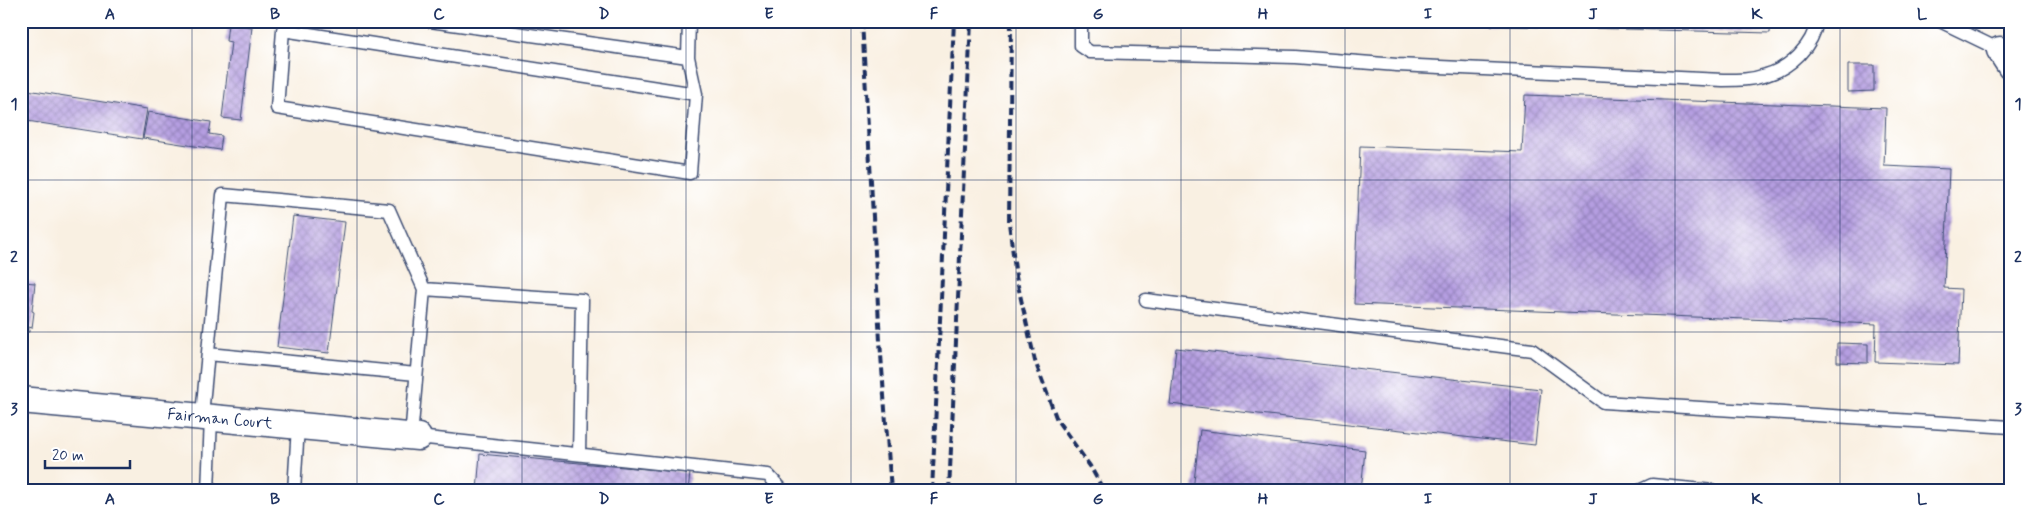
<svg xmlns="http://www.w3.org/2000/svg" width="2032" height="512" font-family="Mynerve,sans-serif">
<defs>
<pattern id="building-cross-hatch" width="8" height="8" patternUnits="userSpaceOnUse" patternTransform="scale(1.25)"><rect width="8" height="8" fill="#b59ee1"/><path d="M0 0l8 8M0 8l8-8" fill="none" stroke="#9281ba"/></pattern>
</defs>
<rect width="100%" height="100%" fill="#fff"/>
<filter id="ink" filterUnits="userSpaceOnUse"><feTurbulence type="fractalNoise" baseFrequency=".02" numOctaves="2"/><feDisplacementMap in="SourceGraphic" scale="10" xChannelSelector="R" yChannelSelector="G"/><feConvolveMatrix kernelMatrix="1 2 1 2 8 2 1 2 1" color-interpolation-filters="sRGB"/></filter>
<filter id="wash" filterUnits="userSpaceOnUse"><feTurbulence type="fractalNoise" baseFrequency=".0096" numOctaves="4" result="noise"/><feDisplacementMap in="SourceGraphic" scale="20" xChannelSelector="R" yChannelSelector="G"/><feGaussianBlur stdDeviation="1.12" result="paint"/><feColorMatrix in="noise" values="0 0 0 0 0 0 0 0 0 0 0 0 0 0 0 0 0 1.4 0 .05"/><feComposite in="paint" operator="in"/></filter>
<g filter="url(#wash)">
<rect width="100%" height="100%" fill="#f9f0e2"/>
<g id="blocks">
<path fill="url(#building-cross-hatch)" d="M1397,21H1771L1770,33L1397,23Z
M228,24L252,27L241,120L222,118L231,42L226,41Z
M1848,65H1874V91L1848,92Z
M21,89L147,109L142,139L21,120Z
M1525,95L1886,108L1884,166L1949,169L1944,288L1961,289L1958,365L1875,362L1876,324L1354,304L1360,146L1522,152Z
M148,112L211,122L209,134L222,136L220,150L143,138Z
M293,216L345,222L329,353L277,347Z
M23,282L35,283L32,311L34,312L32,328L29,327V332L21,331Z
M1837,343L1868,344V363L1837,362Z
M1176,348L1541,389L1535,445L1170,404Z
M1200,430L1365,450L1361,491L1193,490Z
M480,454L690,473L688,491H477Z"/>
</g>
</g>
<g filter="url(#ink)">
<use href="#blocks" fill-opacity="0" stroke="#3c4c72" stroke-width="1"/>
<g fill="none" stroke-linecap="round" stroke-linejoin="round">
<defs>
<path id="lane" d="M286,21L283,30L277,108L690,173L696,94L688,57
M430,21L688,57L689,21
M1081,21V46L1090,52L1295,57L1397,65L1723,80C1738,80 1752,80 1766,75C1790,68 1813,46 1817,21
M1940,21L2000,50L2011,41
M283,30L696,94
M424,289L582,300L579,454
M1146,300L1532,350L1603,402L2011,427
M208,354L416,374
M202,415L223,195L389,210L424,289L411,437
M418,437L768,475L783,491
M208,491L211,418
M294,491L298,426
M1639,491L1652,485L1713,491"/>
<g id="street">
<path d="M2000,50L2011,67"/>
<path id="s1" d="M21,400L418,437"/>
</g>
</defs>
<use href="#lane" stroke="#3c4c72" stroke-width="15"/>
<use href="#street" stroke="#3c4c72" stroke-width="29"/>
<use href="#lane" stroke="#fff" stroke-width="12"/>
<use href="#street" stroke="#fff" stroke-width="26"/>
<path stroke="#1b2f5e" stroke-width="4" stroke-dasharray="8 4" stroke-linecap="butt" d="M862,21L880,341L891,491
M1011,21L1009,223L1016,277L1035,361L1057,420L1090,466L1104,491
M932,491L954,21
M949,491L971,21"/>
</g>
</g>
<path fill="none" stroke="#1b2f5e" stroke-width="1" stroke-opacity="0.55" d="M192,21V491M357,21V491M522,21V491M686,21V491M851,21V491M1016,21V491M1181,21V491M1345,21V491M1510,21V491M1675,21V491M1840,21V491M21,180H2011M21,332H2011"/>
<g text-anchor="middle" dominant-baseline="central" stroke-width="4" stroke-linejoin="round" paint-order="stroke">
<g font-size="16" fill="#1b2f5e" stroke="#fff">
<text stroke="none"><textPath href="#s1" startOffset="200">Fairman Court</textPath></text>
</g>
</g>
<rect width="2032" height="512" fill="none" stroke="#fff" stroke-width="55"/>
<path d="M45 460v8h85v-8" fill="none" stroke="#1b2f5e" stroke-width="2.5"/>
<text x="52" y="460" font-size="15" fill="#1b2f5e" stroke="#ffffff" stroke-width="4" paint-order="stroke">20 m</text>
<rect x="28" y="28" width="1976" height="456" fill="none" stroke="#1b2f5e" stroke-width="2"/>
<g font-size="16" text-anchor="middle" font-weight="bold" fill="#1b2f5e">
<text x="110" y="19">A</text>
<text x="275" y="19">B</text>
<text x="439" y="19">C</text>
<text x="604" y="19">D</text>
<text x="769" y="19">E</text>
<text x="934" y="19">F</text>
<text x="1098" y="19">G</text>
<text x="1263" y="19">H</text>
<text x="1428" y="19">I</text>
<text x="1593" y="19">J</text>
<text x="1757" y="19">K</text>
<text x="1922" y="19">L</text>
<text x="14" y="109">1</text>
<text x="2018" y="109">1</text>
<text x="14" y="262">2</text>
<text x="2018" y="262">2</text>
<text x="14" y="414">3</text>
<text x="2018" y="414">3</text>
<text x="110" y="504">A</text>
<text x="275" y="504">B</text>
<text x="439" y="504">C</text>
<text x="604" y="504">D</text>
<text x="769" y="504">E</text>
<text x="934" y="504">F</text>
<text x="1098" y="504">G</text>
<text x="1263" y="504">H</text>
<text x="1428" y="504">I</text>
<text x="1593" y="504">J</text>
<text x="1757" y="504">K</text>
<text x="1922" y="504">L</text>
</g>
</svg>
